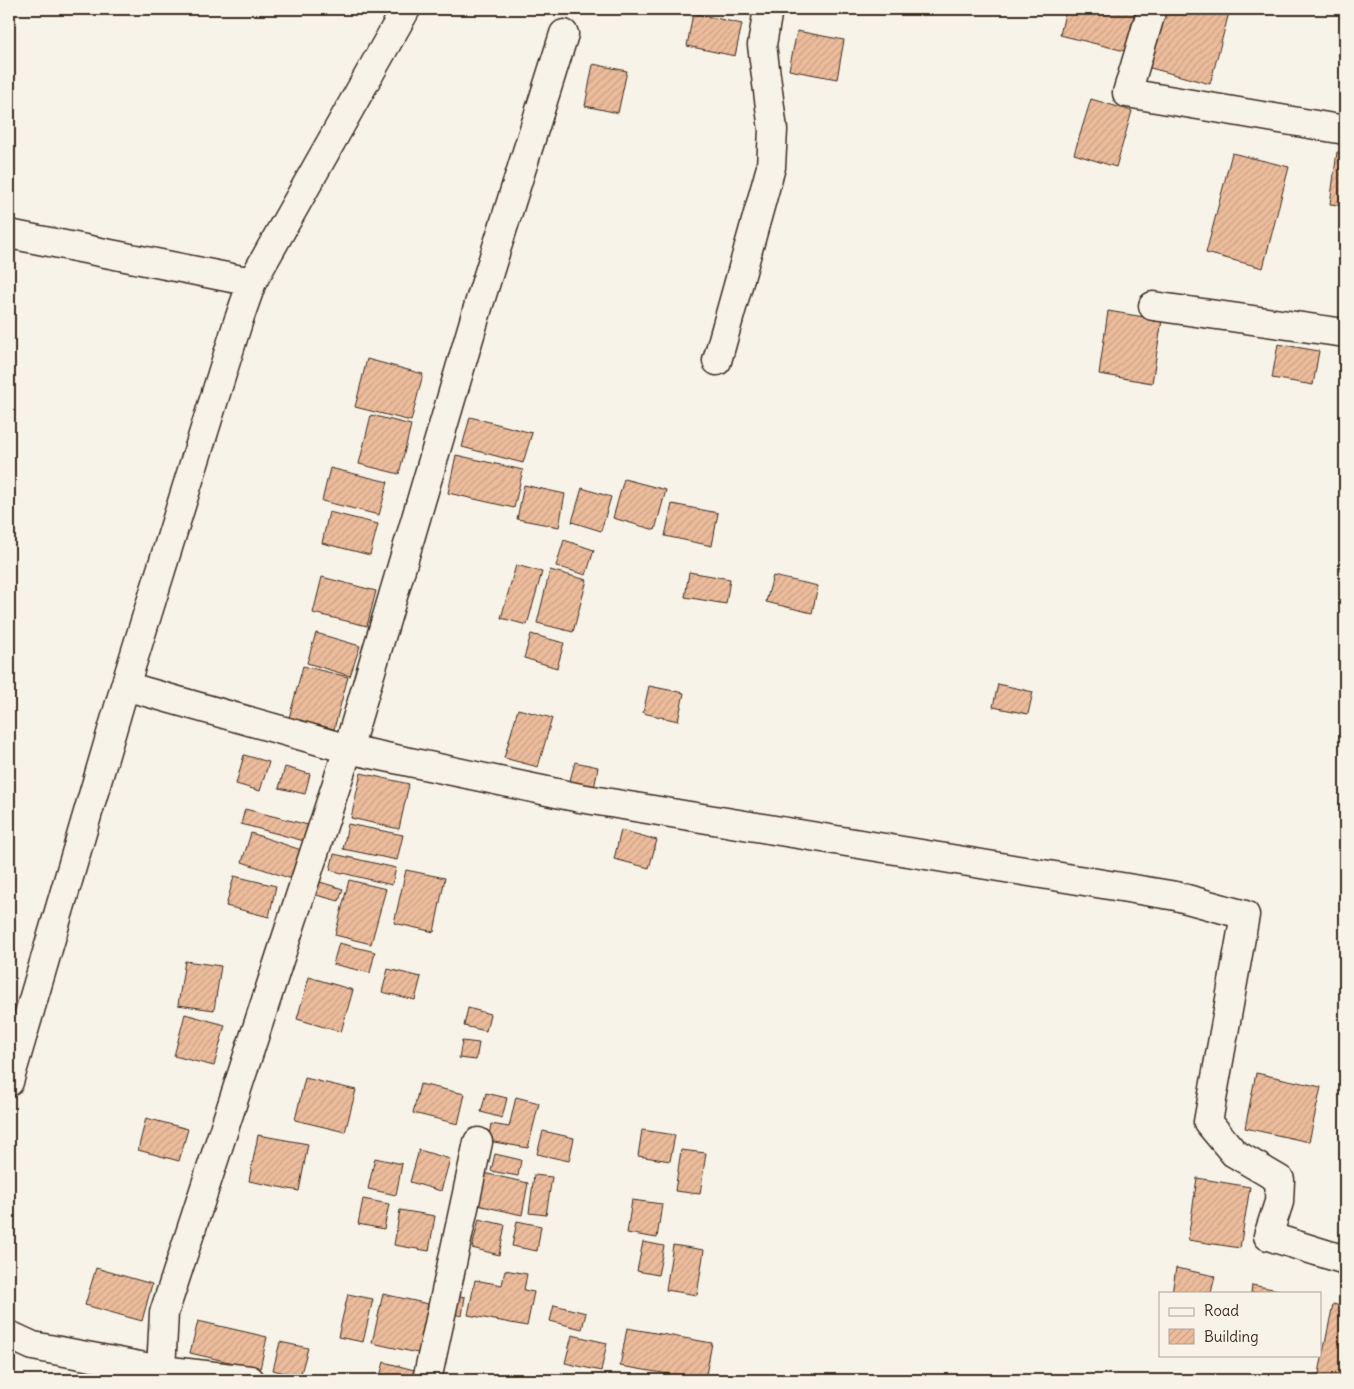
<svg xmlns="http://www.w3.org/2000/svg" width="1354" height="1389" font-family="Delius,sans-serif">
<defs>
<pattern id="building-hatch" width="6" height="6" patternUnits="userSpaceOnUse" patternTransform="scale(1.25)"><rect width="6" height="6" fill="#ecbc9c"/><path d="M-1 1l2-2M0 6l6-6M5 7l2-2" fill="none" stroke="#cba286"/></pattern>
</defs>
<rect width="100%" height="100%" fill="#f7f3e8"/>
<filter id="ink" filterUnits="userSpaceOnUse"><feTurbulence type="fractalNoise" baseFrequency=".02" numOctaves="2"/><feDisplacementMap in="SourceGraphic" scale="10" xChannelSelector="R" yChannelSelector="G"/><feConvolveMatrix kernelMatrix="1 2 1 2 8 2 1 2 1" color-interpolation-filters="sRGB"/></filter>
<g filter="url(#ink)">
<path fill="url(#building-hatch)" stroke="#3b2a1e" d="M1066,9H1125L1135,11L1125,51L1060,35Z
M1159,9H1230L1210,84L1143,66Z
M693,13L742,24L735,56L687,46Z
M797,31L844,40L837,79L789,70Z
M593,64L627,71L618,113L585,106Z
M1091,99L1132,111L1116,167L1074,154Z
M1337,152L1345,153V206L1330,204Z
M1232,153L1289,167L1263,268L1206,253Z
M1108,311L1162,320L1152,383L1099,374Z
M1278,344L1319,351L1313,385L1272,378Z
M367,359L423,374L411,421L355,407Z
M371,415L411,425L399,474L359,464Z
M470,417L532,433L523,463L462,447Z
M456,455L523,470L514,508L448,493Z
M330,468L388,482L379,515L322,501Z
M624,479L666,490L655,530L613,518Z
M524,485L565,494L559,527L517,519Z
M582,488L611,497L601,531L572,522Z
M672,504L718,513L712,546L665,536Z
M329,512L378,524L370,555L322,543Z
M564,540L594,550L586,575L556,566Z
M516,565L542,572L527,625L501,618Z
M550,570L587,580L573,632L537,623Z
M689,572L730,579L726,604L685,597Z
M773,576L818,586L812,613L766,602Z
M322,577L376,591L367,626L313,613Z
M316,633L360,646L350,676L307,663Z
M531,634L564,643L557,668L524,658Z
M303,666L348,677L334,729L289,718Z
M998,684L1033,692L1028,714L993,707Z
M649,686L684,693L678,721L643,713Z
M518,709L552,718L538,767L504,758Z
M244,755L269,762L260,791L236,784Z
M575,762L598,767L594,789L569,784Z
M285,767L310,774L305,794L279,788Z
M361,773L409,784L399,829L351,818Z
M245,809L312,826L308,842L241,824Z
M348,824L403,835L397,860L343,849Z
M621,830L657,840L649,868L614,859Z
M251,833L304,851L295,880L242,862Z
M334,854L396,868L392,885L330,870Z
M406,870L445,878L434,932L394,923Z
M234,876L276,886L269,917L226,906Z
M349,880L386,889L371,944L335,935Z
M320,882L343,889L339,901L316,895Z
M339,943L375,952L370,973L333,964Z
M185,961L221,966L214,1010L178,1005Z
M388,969L421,977L415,1000L382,992Z
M309,977L353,990L341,1032L297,1019Z
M468,1008L490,1014L486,1031L464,1026Z
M185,1014L225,1025L214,1066L174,1056Z
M462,1041L479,1043L476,1060L459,1058Z
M1256,1073L1321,1087L1309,1142L1245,1128Z
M305,1078L356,1090L345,1132L295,1120Z
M420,1084L465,1094L458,1124L413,1113Z
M486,1093L507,1098L502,1118L481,1112Z
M516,1097L539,1103L528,1148L488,1141L491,1124L509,1127Z
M146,1118L188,1129L179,1161L138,1150Z
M642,1130L675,1135L670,1161L638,1156Z
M543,1131L574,1138L569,1161L537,1154Z
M258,1135L308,1144L299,1191L249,1181Z
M419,1150L450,1159L441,1191L410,1182Z
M681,1150L706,1153L700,1194L675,1191Z
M495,1154L521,1160L518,1176L491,1171Z
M375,1158L402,1164L396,1195L368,1189Z
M479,1172L528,1183L522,1215L473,1204Z
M534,1175L552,1177L546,1215L529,1213Z
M1197,1178L1250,1187L1240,1248L1188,1240Z
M363,1199L389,1204L384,1229L358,1224Z
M632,1200L662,1204L657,1238L627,1233Z
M400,1210L435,1216L429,1251L394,1245Z
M479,1219L505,1225L499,1255L472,1248Z
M517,1221L541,1226L537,1251L512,1246Z
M643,1242L664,1246L658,1275L637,1271Z
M673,1245L704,1250L697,1295L666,1290Z
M96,1268L152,1284L142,1321L85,1305Z
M1176,1268L1215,1276L1211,1293H1172Z
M505,1270L527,1274L524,1290L534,1292L527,1326L468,1315L475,1280L502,1285Z
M1252,1285L1294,1293H1251Z
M348,1294L373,1299L363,1342L338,1337Z
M383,1294L433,1305L422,1354L372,1343Z
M449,1294L465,1297L462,1316L445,1312Z
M1333,1304L1345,1307V1380H1329L1318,1378Z
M554,1305L586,1313L582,1329L550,1321Z
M198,1321L267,1337L260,1369L190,1353Z
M627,1328L712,1343L705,1380L620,1366Z
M572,1335L607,1343L601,1371L565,1363Z
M280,1342L308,1348L300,1377L273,1370Z
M384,1362L414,1370L411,1380H379Z
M640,1374L668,1380H639Z"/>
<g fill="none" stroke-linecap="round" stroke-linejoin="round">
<defs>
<path id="minor" d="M1152,9L1127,93L1345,130
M9,234L252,282
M1153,306L1345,333
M717,361L771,167L773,130L762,45L768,9
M125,686L348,749L580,798L1176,896L1245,915L1208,1122L1234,1153L1280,1180L1279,1202L1268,1236L1345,1260
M9,1082L125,686L238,322L252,282L406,9
M9,1335L33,1346L161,1370
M250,1380L161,1370L164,1313L348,749L479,304L564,34
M427,1380L478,1142"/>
</defs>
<use href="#minor" stroke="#3b2a1e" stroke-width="31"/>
<use href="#minor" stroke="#f7f3e8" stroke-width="28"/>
</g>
</g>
<rect width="1354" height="1389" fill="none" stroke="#f7f3e8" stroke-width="30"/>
<rect x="15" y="15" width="1324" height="1359" fill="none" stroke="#3b2a1e" stroke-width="2" filter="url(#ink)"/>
<rect x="1159" y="1292" width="162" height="65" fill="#f7f3e8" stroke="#aca397"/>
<rect x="1169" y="1308" width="25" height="8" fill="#f7f3e8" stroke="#aca397"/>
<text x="1204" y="1316" font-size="15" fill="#3b2a1e">Road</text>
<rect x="1169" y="1329" width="25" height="15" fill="url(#building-hatch)" stroke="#aca397"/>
<text x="1204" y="1342" font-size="15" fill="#3b2a1e">Building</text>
</svg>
